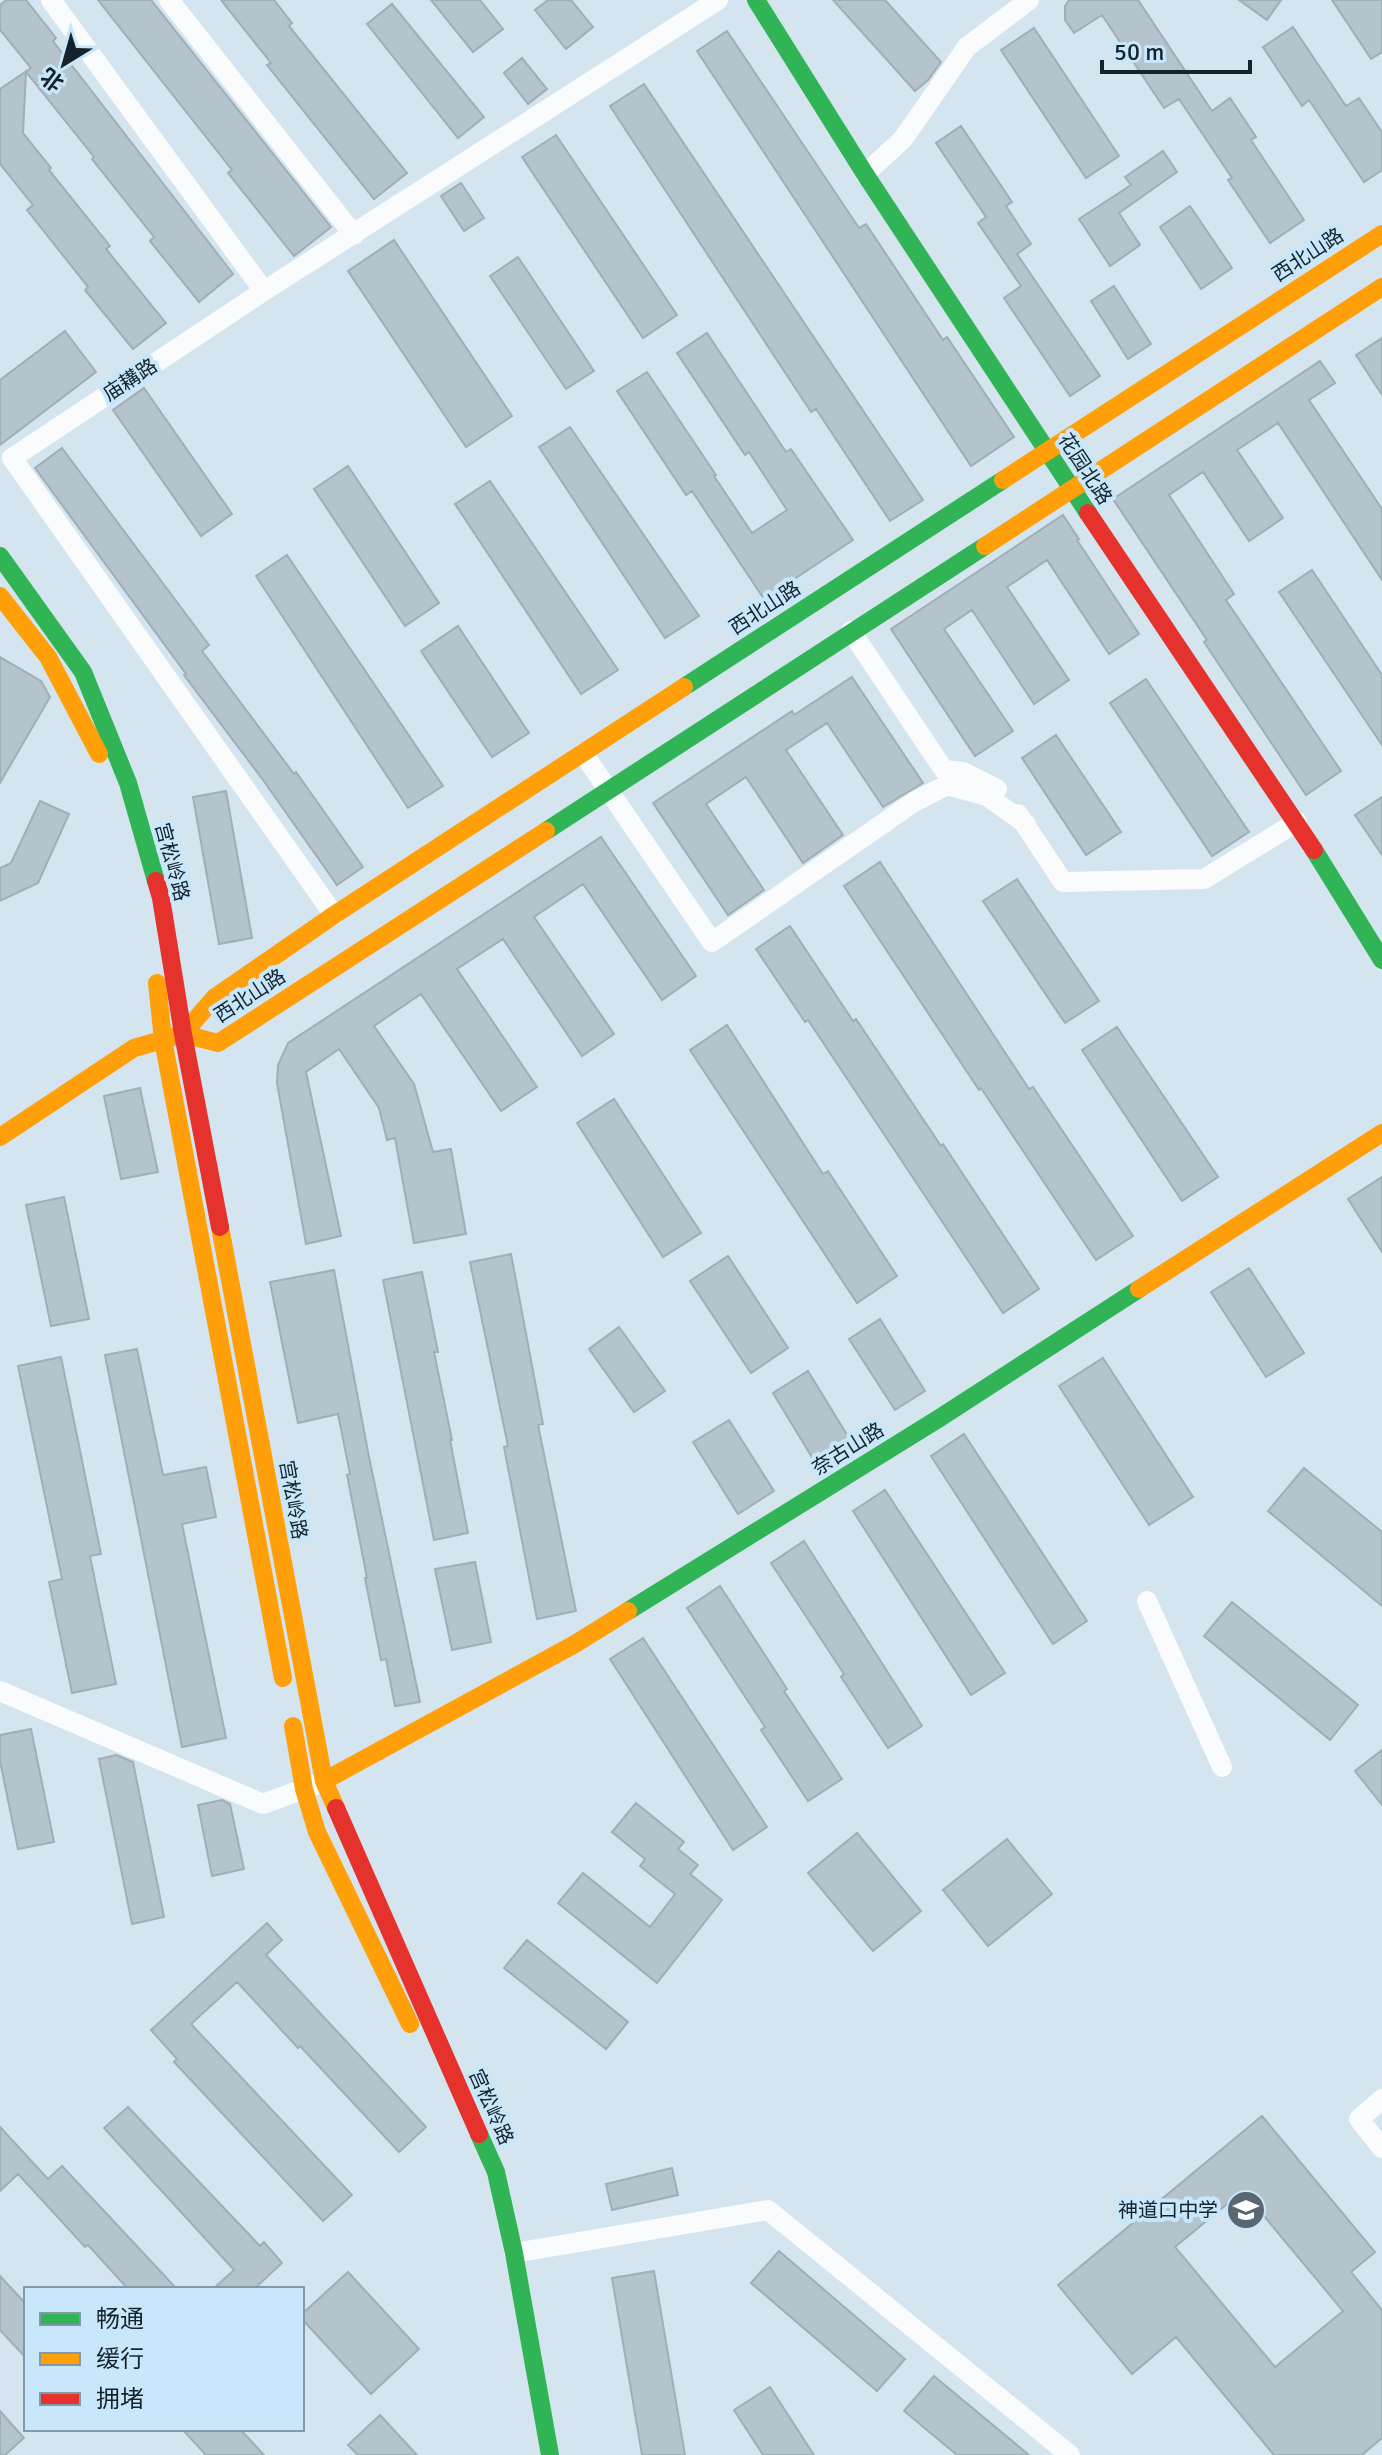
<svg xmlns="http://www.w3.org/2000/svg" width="1382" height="2455" font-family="Signika,'Noto Sans SC',sans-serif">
<rect width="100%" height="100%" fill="#d4e5f0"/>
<path fill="#b4c3cc" stroke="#a0aeb7" stroke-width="2" fill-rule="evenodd" d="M6,0H26L56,38L53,41L233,274L199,302L150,241L154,237L92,159L94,157L26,72L23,133L51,168L49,170L110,246L106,249L166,323L133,349L85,290L88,287L27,210L33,205L0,164V89L31,68L0,30V5Z
M98,0H151L331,227L294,256L228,173L232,170Z
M221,0H274L292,23L289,26L407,173L374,199L267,65L271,63Z
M431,0H480L503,29L473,52Z
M548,0H571L593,27L566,49L535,10Z
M833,0H885L941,62L928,80L915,91Z
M1069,0H1138L1212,111L1230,98L1256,137L1251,140L1304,220L1270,243L1228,180L1232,178L1179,99L1164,108L1102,15L1074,33L1065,20V6Z
M1239,0H1281L1267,20Z
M1332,0H1382V52L1371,59Z
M392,4L484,117L458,138L367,24Z
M1293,27L1346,106L1359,98L1382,132V170L1364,182L1309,100L1302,106L1263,47Z
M1034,28L1119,156L1086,178L1001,50Z
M727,31L859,228L866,224L943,340L947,337L1014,437L971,466L697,51Z
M522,58L547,89L528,104L504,73Z
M644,84L923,500L890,521L816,409L811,412L610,106Z
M961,126L1012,202L1006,206L1031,244L1017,254L1100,376L1070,396L1004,298L1021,286L978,223L986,217L936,143Z
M556,135L677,315L643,338L522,157Z
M1163,151L1177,172L1119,213L1140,245L1110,266L1079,219L1131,185L1125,177Z
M461,183L484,218L464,231L441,196Z
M1190,206L1232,268L1201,289L1160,227Z
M394,240L512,416L466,447L348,271Z
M518,257L594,371L566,389L490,276Z
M1114,286L1151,344L1128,359L1091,301Z
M65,331L96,372L0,445V380Z
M707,333L786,452L791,449L853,540L764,599L692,491L686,495L617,391L647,372L716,475L714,476L752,533L787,510L749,452L745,455L677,353Z
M1382,338V395L1356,355Z
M1320,361L1335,383L1309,400L1382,509V580L1278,423L1237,450L1283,518L1249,541L1203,472L1169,495L1234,594L1226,600L1341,771L1306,795L1204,642L1207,640L1113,499Z
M144,388L232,514L201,536L113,410Z
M570,427L699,616L665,638L539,447Z
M62,448L209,645L202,651L294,774L296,772L363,867L337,885L263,780L184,675L186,674L35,468Z
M348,466L439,603L405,626L314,489Z
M490,481L618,670L581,694L455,504Z
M1063,515L1079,539L1077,540L1139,634L1109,654L1047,560L1007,587L1069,680L1034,704L972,610L944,629L1013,731L975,756L891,629Z
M287,555L443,786L408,808L256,576Z
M1312,570L1382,675V745L1279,592Z
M458,626L529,733L492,757L421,651Z
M0,657L41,681L50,697L0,783Z
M852,677L923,783L883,807L827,723L786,750L843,835L803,863L746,777L706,804L764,890L728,915L653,803L792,711L794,715Z
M1146,679L1249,832L1212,856L1110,703Z
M1056,735L1121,832L1086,855L1022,758Z
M226,791L252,938L219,944L193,797Z
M1382,797V855L1355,815Z
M40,801L69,814L38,883L0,901V868L11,863Z
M601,837L696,976L662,1000L583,884L534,917L614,1034L582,1056L503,939L457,969L537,1087L501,1111L421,994L374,1026L414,1084L433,1152L451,1149L466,1234L414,1243L395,1138L387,1140L379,1108L339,1049L306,1072L341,1236L306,1244L277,1083L278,1065L288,1043Z
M880,862L1029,1089L1033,1087L1133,1236L1096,1260L981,1088L979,1090L844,886Z
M1017,879L1099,1001L1065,1023L983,901Z
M790,926L853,1021L856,1019L941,1146L943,1144L1039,1289L1003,1313L808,1020L805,1022L756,949Z
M727,1025L823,1174L828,1171L897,1276L857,1303L690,1050Z
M1117,1027L1218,1177L1182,1201L1082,1050Z
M140,1088L158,1172L121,1179L104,1096Z
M614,1099L701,1233L663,1257L577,1123Z
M1382,1177V1252L1348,1199Z
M64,1197L89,1319L51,1326L26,1205Z
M511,1254L543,1424L538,1425L576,1611L537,1619L504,1447L508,1446L470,1262Z
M728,1256L788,1348L751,1373L690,1281Z
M1249,1268L1304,1353L1266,1377L1211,1292Z
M334,1270L368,1452L420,1702L395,1706L386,1659L381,1660L365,1578H367L347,1475L350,1474L338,1414L298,1423L270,1282Z
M422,1272L438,1352H434L452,1440H450L468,1533L434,1540L383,1280Z
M880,1319L925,1391L895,1410L849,1339Z
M619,1327L665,1391L634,1412L589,1349Z
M137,1349L163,1475L206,1467L216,1517L182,1524L226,1738L182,1747L105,1355Z
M61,1357L101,1554L90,1556L116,1684L72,1693L49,1582L62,1579L18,1366Z
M1103,1358L1193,1497L1149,1525L1059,1386Z
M808,1371L852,1443L816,1464L773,1393Z
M729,1420L774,1491L738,1514L693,1442Z
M964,1434L1087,1621L1053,1644L931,1456Z
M1304,1468L1382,1532V1606L1268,1511Z
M885,1490L1005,1673L971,1695L853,1511Z
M804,1541L922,1726L888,1748L841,1677L844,1674L771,1563Z
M475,1562L491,1642L452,1650L435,1569Z
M720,1586L787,1689L784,1691L842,1779L808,1801L761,1730L765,1727L687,1608Z
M1232,1602L1358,1705L1330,1740L1204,1636Z
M643,1638L767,1827L733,1850L610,1659Z
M31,1729L54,1842L18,1849L0,1761V1735Z
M1382,1750V1805L1355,1771Z
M116,1755L133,1762L164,1917L132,1924L99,1759Z
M222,1800L230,1804L244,1869L212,1876L198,1805Z
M636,1803L684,1842L678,1849L698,1865L690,1874L722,1900L657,1983L558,1903L583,1873L650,1927L675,1894L640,1866L645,1859L612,1832Z
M857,1833L921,1911L873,1951L808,1873Z
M1007,1839L1052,1894L988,1946L943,1890Z
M267,1923L282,1940L266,1955L426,2127L399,2152L300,2046L298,2048L237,1982L191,2024L352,2195L323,2221L174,2062L177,2059L151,2030Z
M527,1940L628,2022L606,2049L504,1968Z
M128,2107L260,2246L264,2242L282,2263L254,2289H213L234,2270L104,2128Z
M1262,2116L1375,2252L1351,2272L1382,2310V2438L1362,2455H1274L1176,2337L1132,2374L1058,2285ZM1243,2191L1343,2311L1275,2367L1175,2247Z
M0,2127L48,2179L62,2166L177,2289H128L88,2245L85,2247L18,2174L0,2191Z
M672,2168L678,2195L612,2210L606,2184Z
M779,2251L905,2359L877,2391L751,2283Z
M654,2271L685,2455H642L612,2278Z
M348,2272L419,2349L371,2394L302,2319V2314Z
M0,2276L26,2304V2358L0,2330Z
M934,2376L1029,2455H957L904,2411Z
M770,2387L814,2455H763L734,2410Z
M0,2411L24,2438L5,2455H0Z
M380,2415L417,2455H358L348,2445Z
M182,2429H240L264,2455H206Z"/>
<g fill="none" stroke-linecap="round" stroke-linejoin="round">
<path stroke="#f9fbfd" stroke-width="20" d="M51,0L264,291
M169,0L354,235
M865,174L903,139L967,47L1029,0
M851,631L944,770L963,772L997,789
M583,753L712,942L914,802L947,785L987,796L1026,824
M1018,814L1063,882L1204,879L1297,822
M334,915L12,458L264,291L718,0
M1147,1601L1222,1767
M0,1691L263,1804L317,1784
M1382,2099L1359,2119L1382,2148
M514,2253L768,2210L1070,2455"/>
<path stroke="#30b455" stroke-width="18" d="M756,0L865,174L1088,513
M0,556L83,672L128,783L156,881
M684,687L1003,480
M546,831L985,546
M1314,850L1382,960
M628,1611L938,1419L1139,1289
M479,2134L496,2172L514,2253L550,2455"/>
<path stroke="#ff9f0a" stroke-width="18" d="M1003,480L1382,234
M985,546L1382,287
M0,596L48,657L99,754
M157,983L163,1040L283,1678
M183,1034L214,998L334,915L684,687
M0,1137L134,1048L183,1034L218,1043L546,831
M220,1227L324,1781L336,1808
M1139,1289L1382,1133
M293,1726L304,1789L317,1832L410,2024
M324,1781L575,1644L628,1611"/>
<path stroke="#e5322d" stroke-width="18" d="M1088,513L1314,850
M156,881L161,898L183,1034L220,1227
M336,1808L479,2134"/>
</g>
<defs>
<symbol id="school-disc" viewBox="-11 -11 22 22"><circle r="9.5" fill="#586771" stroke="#c9e7fb"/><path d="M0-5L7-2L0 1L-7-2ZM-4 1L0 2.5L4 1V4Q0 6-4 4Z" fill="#fff"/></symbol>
</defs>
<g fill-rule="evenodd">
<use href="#school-disc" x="1224" y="2188" width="44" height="44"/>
</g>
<g text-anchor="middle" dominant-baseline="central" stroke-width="8" stroke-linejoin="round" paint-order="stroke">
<g font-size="20" fill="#15232c" stroke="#c9e7fb">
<text transform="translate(1308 255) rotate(-33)">西北山路</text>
<text transform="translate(130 380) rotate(-33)">庙耩路</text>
<text transform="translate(1085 469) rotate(57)">花园北路</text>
<text transform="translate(765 608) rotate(-33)">西北山路</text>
<text transform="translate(172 862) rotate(75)">宫松岭路</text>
<text transform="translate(250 996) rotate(-33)">西北山路</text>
<text transform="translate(848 1449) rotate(-32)">奈古山路</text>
<text transform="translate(293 1500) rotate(80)">宫松岭路</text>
<text transform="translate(491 2107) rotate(66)">宫松岭路</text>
</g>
<g font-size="20" fill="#15232c" stroke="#c9e7fb" text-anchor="end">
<text x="1218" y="2210">神道口中学</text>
</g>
</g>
<rect x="24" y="2287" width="280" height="144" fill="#c9e7fb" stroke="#8199a8" stroke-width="2"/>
<rect x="40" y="2313" width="40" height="12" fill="#30b455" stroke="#8199a8" stroke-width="2"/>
<text x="96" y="2327" font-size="24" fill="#15232c">畅通</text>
<rect x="40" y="2353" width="40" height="12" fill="#ff9f0a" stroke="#8199a8" stroke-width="2"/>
<text x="96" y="2367" font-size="24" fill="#15232c">缓行</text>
<rect x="40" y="2393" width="40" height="12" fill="#e5322d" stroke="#8199a8" stroke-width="2"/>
<text x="96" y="2407" font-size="24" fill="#15232c">拥堵</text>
<g transform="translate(64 64) rotate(217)" stroke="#c9e7fb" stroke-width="6" paint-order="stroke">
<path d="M0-6L14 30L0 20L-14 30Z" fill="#15232c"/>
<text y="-12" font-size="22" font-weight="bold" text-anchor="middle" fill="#15232c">北</text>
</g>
<path d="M1102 60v12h148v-12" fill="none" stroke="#15232c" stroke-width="4"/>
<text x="1114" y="60" font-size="24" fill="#15232c" stroke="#c9e7fb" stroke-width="6" paint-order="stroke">50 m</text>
</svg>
